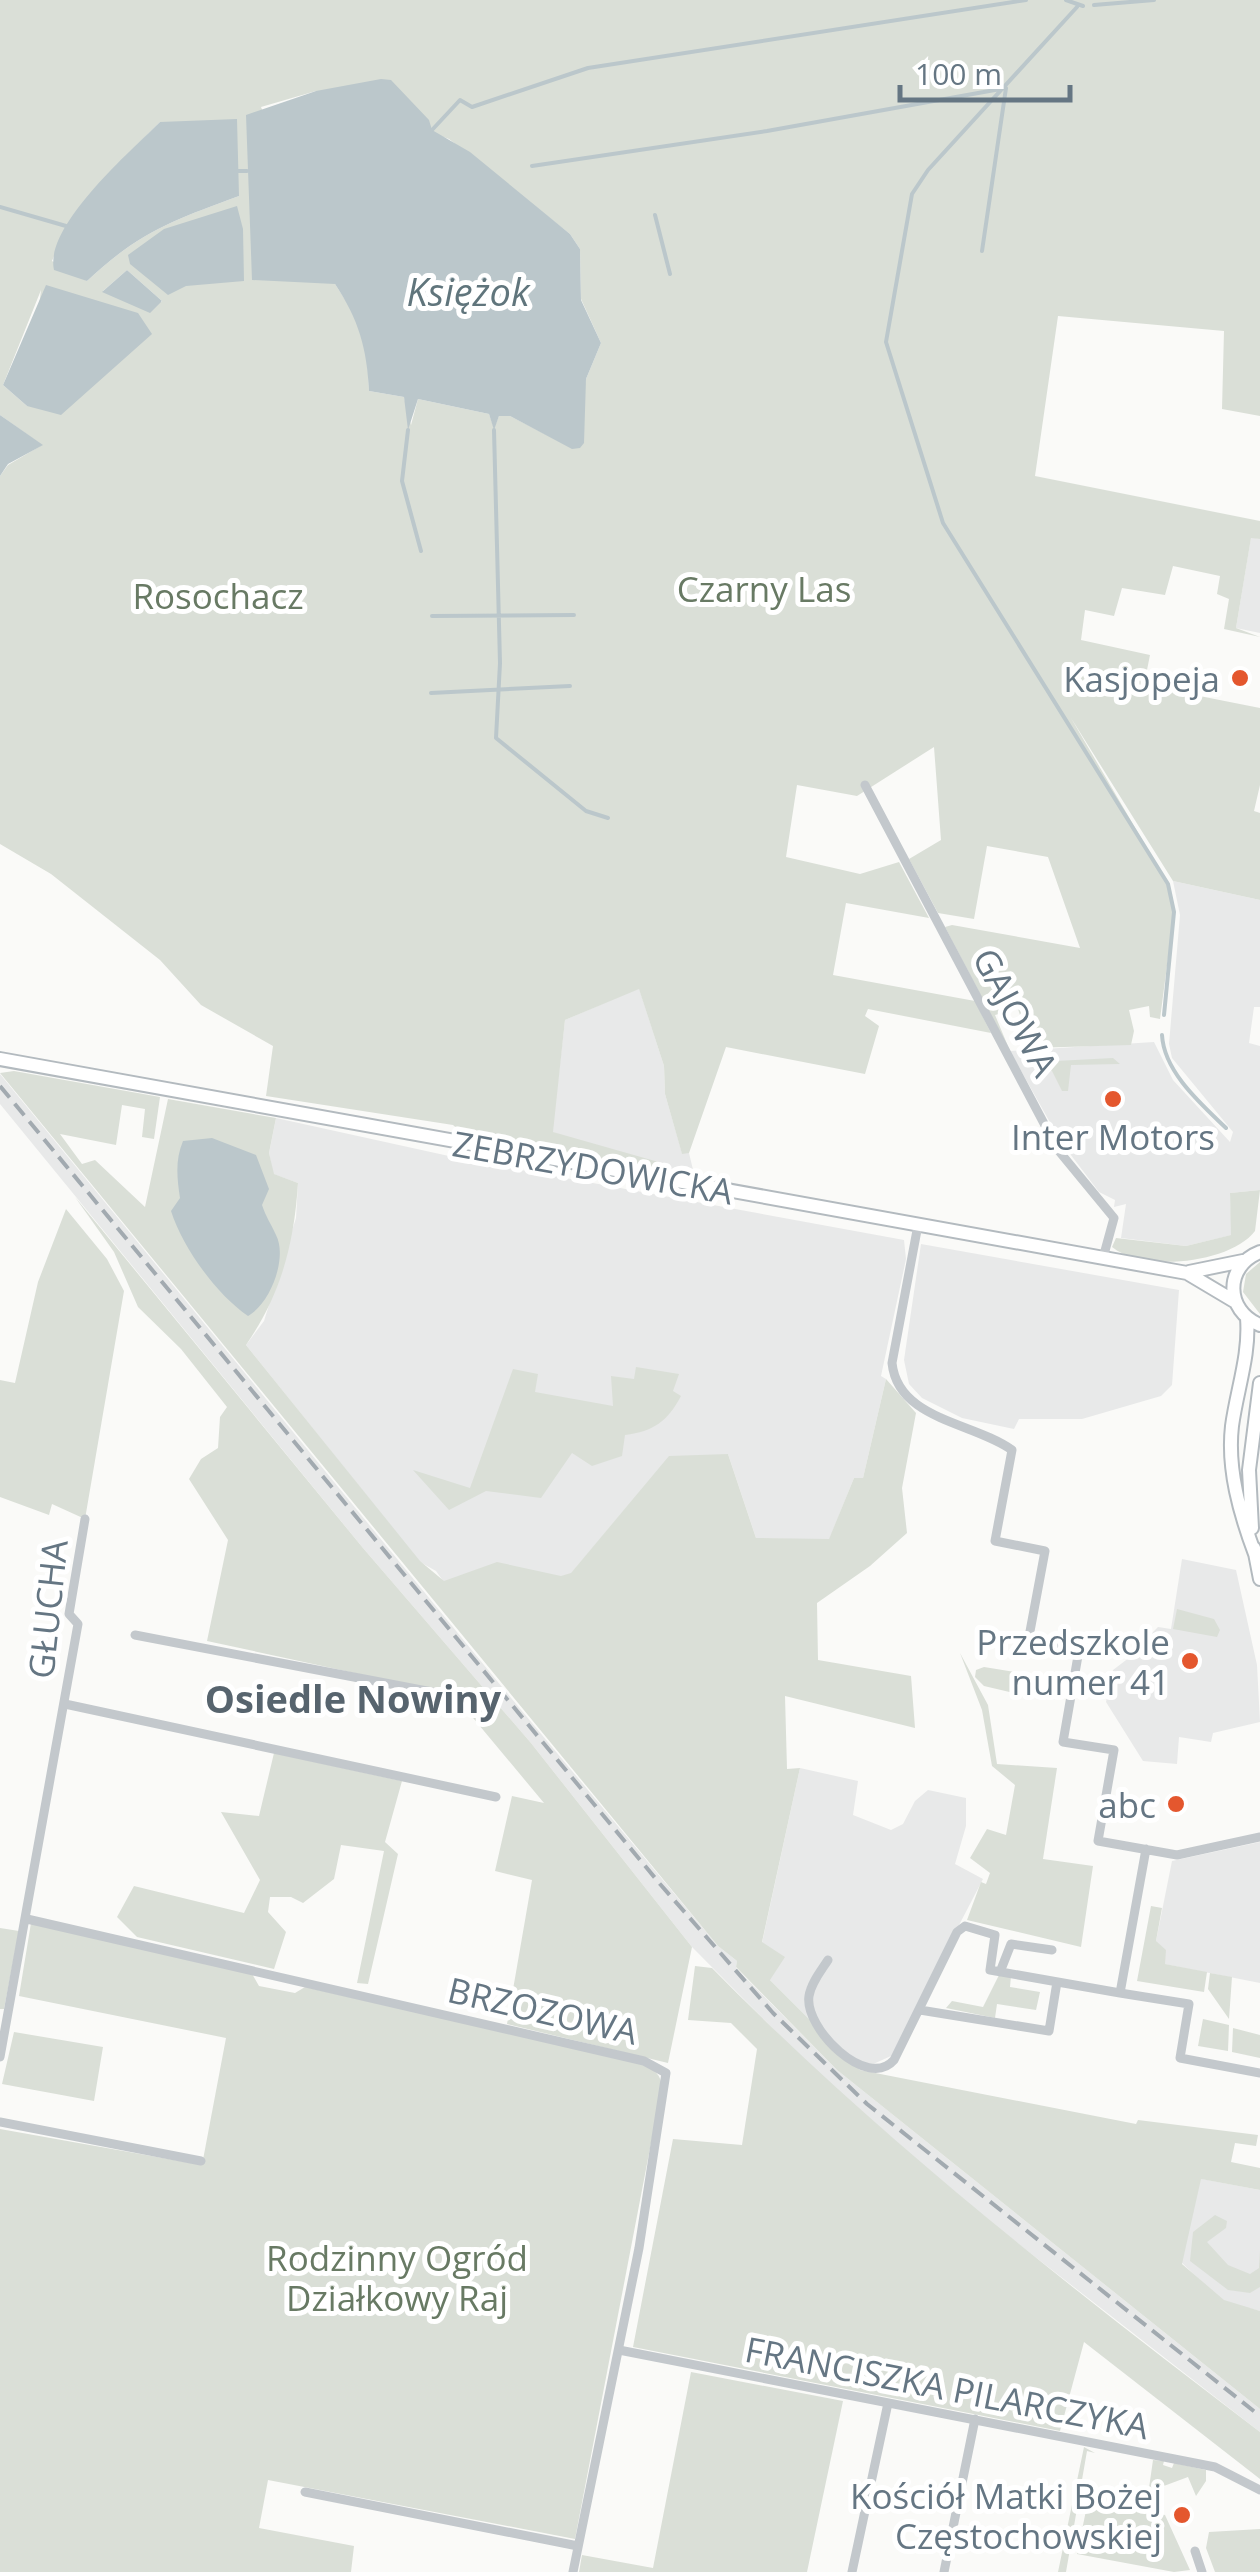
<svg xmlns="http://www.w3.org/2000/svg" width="1260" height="2572" font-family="'Open Sans',sans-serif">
<rect width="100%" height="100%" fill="#fafaf8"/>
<path fill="#e8e9e9" d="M1251,537L1260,539V633L1236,628Z
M1173,881L1260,900V1007H1254L1249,1043L1260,1046V1190L1230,1193L1232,1235L1186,1246L1121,1238L1126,1204L1114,1207L1115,1200L1099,1192L1061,1142L1010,1051L1154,1042L1173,1080L1230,1142L1233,1132L1172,1058L1169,1044L1180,915Z
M639,988L664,1066L665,1094L682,1153H689L695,1178L662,1172L552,1132L565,1020Z
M0,1074L502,1687L718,1946L737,1961L736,1968L837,2070L1260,2409V2432L957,2196L825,2081L692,1947L531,1743L363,1548L0,1104Z
M276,1118L467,1160L904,1240L906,1259L881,1376L886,1379L863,1478H854L829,1540L756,1538L728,1454L654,1475L499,1659L436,1571L420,1562L246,1345L264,1321L296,1218L298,1183L273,1174L269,1153Z
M921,1244L1179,1290L1172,1385L1161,1396L1082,1419H1019L1014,1429L962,1418L922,1398L909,1384L904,1360Z
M1182,1559L1236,1570L1257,1665L1260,1722L1213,1733L1211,1742L1179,1737L1177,1764L1143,1761L1106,1702L1113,1670L1134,1654L1147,1656L1151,1634L1158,1627L1171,1629Z
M800,1768L858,1781L853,1815L891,1830L903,1824L915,1801L928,1790L966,1798V1826L955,1864L983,1879L891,2056L860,2070L770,1980L762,1943Z
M1260,1842V1983L1164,1964L1156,1941L1172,1861Z
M1197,2178L1260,2190V2311L1223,2302L1181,2262Z"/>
<path fill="#dadfd7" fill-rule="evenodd" d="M0,0H1260V416L1222,409L1224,331L1058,316L1035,476L1260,521V539L1251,538L1236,628L1260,637L1224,629L1229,599L1217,594L1220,576L1173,566L1165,595L1122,588L1114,616L1085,610L1081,640L1150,655L1144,685L1260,708V785L1254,811L1260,813V900L1173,881L1071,718L1168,884L1174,912L1160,1019L1150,1017L1149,1006L1129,1010L1134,1031L1131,1045L1031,1048L1033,1025L1022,1021L1018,1009L995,1015L1010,1051L945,927L952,925L1080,948L1048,857L987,846L974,919L938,913L909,859L941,840L934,747L857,796L797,785L786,857L860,874L899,862L929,918L846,903L833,975L975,1001L991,1033L868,1009L865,1016L879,1026L865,1074L726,1047L689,1153L682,1154L665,1094L664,1066L639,989L565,1020L553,1132L662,1163V1172L468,1138L453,1125L266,1096L273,1046L201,1005L160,960L51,874L0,844V476L8,465L42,445L0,415ZM316,91L449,139L570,234L580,249L581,299L601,343L586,379L572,448L510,416H499L494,428L489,414L418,399L411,425L404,397L369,391L367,355L357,318L335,284L261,107ZM160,122L239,196C174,220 139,232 87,281L52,261C75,204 117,165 160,122ZM127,270L162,301V302L103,291ZM41,290L27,406L3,385Z
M1113,1058L1120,1064L1071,1065L1068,1091H1062L1052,1071L1037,1062Z
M14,1071L160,1097L154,1139L142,1137L145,1109L122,1105L116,1145L60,1134L82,1164L95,1160L145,1207L168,1099L276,1118L269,1153L274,1174L298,1183C294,1245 281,1294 246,1345L420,1561L444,1581L497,1562L561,1576L571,1573L669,1456L728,1454L756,1538L829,1539L854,1478H863L886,1379L916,1413L902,1488L907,1533L870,1566L817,1603L818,1660L911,1676L915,1728L785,1696L787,1769L800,1768L762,1942L785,1957L770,1980L860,2070L1136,2124L1138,2120L1258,2135L1256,2146L1235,2143L1231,2162L1260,2168V2190L1201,2179L1182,2264L1224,2300L1260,2311V2409L837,2070L736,1967L737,1961L718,1946L0,1073Z
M1260,1190L1255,1231C1231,1263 1143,1273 1112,1247L1116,1238L1186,1246L1231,1235L1230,1193Z
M75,1197L363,1548L531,1743L692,1947L668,2063L507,2024L532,1880L495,1871L512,1796L544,1803L459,1701L438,1691L207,1641L228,1540L189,1479L201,1459L218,1448L220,1417L227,1407L181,1349L138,1307L114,1252Z
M66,1209L107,1259L124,1291L85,1519L52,1504L49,1515L0,1497V1380L15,1383L38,1282Z
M1260,1262V1314L1243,1292L1246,1274Z
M636,1367L679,1374L673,1391L681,1396C667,1422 654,1431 625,1435L622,1456L592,1466L572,1453L541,1498L486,1491L449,1510L413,1470L470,1488L513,1369L538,1374L535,1392L613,1406L611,1376L634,1379Z
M1177,1609L1214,1619L1220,1630L1217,1637L1173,1629Z
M960,1653L988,1705L997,1764L1057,1768L1043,1859L1093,1866L1081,1947L967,1920L981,1882L986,1884L990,1873L970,1858L987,1829L1006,1835L1015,1785L992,1766L982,1710Z
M984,1667L1021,1673L1018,1694L984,1686L975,1677L976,1670Z
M274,1753L402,1781L385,1842L398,1854L368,1984L357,1983L384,1851L341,1845L334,1879L303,1903L291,1897H270L268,1912L286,1932L274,1969L137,1937L117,1917L134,1886L244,1913L260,1880L221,1812L259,1816Z
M1151,1906L1162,1908L1156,1941L1166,1950L1165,1964L1207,1972L1204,1992L1137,1981Z
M31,1923L251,1972L259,1986L295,1993L305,1987L644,2064C656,2071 663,2076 661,2091L575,2539L268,2480L259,2528L354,2546L351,2572H0V2129L202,2165L226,2038L19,1996Z
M0,1928L19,1931L4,2009H0Z
M695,1966L712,1968C882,2141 1067,2285 1260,2432V2479L1084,2342L1060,2431L633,2347L673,2139L742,2145L757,2049L731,2023L688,2020Z
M1210,1973L1232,1977L1229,2019L1208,1989Z
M999,1975L1011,1976L1010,1987L1040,1992L1036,2010L997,2004L995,2018L946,2008L952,2001L983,2007Z
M1203,2019L1229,2025L1228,2051L1198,2046Z
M1233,2028L1260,2035V2058L1232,2052Z
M14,2032L103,2047L94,2101L2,2084Z
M1215,2215L1227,2221L1226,2228L1207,2242L1228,2265L1250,2274L1259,2268L1260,2251V2287L1250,2293L1228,2290L1190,2261L1193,2232Z
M691,2372L843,2401L807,2572H579L582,2555L653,2568Z
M1084,2447L1095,2453L1087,2451L1066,2572H1058Z
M1153,2460L1164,2461L1163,2465L1172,2468L1174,2463L1206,2470V2481L1196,2496L1188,2477L1153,2490L1158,2506L1147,2502Z
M1088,2501L1165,2515L1190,2570L1174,2572L1077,2554Z
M1260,2529V2572H1215L1206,2548L1209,2532Z"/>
<path fill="#bbc7cb" d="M381,79L391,80L429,120L432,130L470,152L570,234L580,249L581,300L601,343L586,379L584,443L580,448L572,449L510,416H499L494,430L489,414L418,399L408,430L404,397L369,391C367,349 359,320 335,284L252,280L246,115L316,91Z
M237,119L239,196C174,220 139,232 87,281L54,270C44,226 131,151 160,122Z
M237,206L243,229L244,281L186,286L168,295L130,264L128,255L164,229Z
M127,270L162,301L150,313L102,292Z
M46,285L138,313L152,334L61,415L27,406L3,385Z
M0,415L43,445L8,464L0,476Z
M212,1138L256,1155L269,1189L262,1205C266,1217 271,1224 276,1235C288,1258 270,1304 248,1316C216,1294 183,1248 171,1211L180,1198C177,1178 175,1160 183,1141Z"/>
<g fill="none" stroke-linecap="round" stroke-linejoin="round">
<path stroke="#bbc7cb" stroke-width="4" d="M1066,0L1083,6
M1094,5L1154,0
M1077,7L928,170L912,194L886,342L943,523L1168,884L1174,912L1164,1015
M432,130L460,100L472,107L588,68L1026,0
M532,166L767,131L1006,88L982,251
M238,171H247
M0,207L66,226
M655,215L670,274
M408,430L402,481L421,551
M494,430L500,663L496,738L586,811L608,818
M432,616L574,615
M431,693L570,686
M1162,1035C1164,1072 1201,1104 1226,1128"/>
<defs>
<path id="secondary" d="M0,1059L1187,1273L1234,1301
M1260,1252C1224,1266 1225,1311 1260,1325
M1189,1272L1243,1261
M1247,1318C1250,1355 1237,1389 1232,1426C1227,1469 1240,1514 1255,1554
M1252,1528L1249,1470L1260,1383
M1254,1548L1260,1579"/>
</defs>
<use href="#secondary" stroke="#b3babf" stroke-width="16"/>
<path stroke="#c3c8cc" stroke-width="9" d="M865,785L1058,1150L1114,1218L1103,1258
M918,1225L892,1363C898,1420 973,1422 1012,1450L995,1541L1045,1551L1028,1642L1079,1650L1063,1742L1114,1750L1098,1841L1177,1855L1260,1837
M135,1635L432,1692
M65,1704L496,1797
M1146,1849L1120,1993L1189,2004L1180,2058L1260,2073
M27,1919L644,2061L666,2073L639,2248L573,2572
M828,1960C821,1971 811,1983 809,1996C804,2028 867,2091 894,2060L957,1932L965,1926L995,1935L990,1970L1120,1993
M1000,1972L1011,1944L1052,1950
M920,2010L1049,2031L1057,1982
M0,2057L78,1624L69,1614L85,1519
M0,2122L201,2161
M619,2350L1215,2467L1260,2490
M305,2492L578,2546
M1195,2551L1202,2572
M852,2572L888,2403
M944,2572L975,2419"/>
<use href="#secondary" stroke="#fff" stroke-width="12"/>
<path stroke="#a2aab0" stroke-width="4" stroke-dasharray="15 8" stroke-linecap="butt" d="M0,1086L660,1884L773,2013L867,2104L1260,2416"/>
</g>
<g fill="#e4572e" stroke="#fff" stroke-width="4">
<circle cx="1240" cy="678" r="10"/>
<circle cx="1113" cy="1099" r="10"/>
<circle cx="1190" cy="1661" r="10"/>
<circle cx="1176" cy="1804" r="10"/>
<circle cx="1182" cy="2515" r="10"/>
</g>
<g text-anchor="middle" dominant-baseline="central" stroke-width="10" stroke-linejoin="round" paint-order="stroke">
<g font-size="35" fill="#687a64" stroke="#fff">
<text x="764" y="588">Czarny Las</text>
<text x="218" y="595">Rosochacz</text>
<text x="397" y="2257">Rodzinny Ogród<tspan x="397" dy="40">Działkowy Raj</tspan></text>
</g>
<g font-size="35" fill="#657683" stroke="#fff" text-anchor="end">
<text x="1220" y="678">Kasjopeja</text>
<text x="1113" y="1136" text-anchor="middle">Inter Motors</text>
<text x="1170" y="1641">Przedszkole<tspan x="1170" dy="40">numer 41</tspan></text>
<text x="1156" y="1804">abc</text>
<text x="1162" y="2495">Kościół Matki Bożej<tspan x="1162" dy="40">Częstochowskiej</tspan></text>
</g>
<g font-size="35" fill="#657683" stroke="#fff">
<text transform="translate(1016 1012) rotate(62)">GAJOWA</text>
<text transform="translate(593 1167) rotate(10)">ZEBRZYDOWICKA</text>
<text transform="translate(47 1609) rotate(-84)">GŁUCHA</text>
<text transform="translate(543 2010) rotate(13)">BRZOZOWA</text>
<text transform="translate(947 2387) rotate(11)">FRANCISZKA PILARCZYKA</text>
</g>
<g font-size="38" font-style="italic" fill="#60757c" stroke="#fff">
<text x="468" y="291">Księżok</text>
</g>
<g font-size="38" font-weight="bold" fill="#57646e" stroke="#fff">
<text x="353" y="1698">Osiedle Nowiny</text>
</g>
</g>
<path d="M900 85v15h170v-15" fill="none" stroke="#657683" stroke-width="5"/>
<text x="915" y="85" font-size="30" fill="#657683" stroke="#ffffff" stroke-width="8" paint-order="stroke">100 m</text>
</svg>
